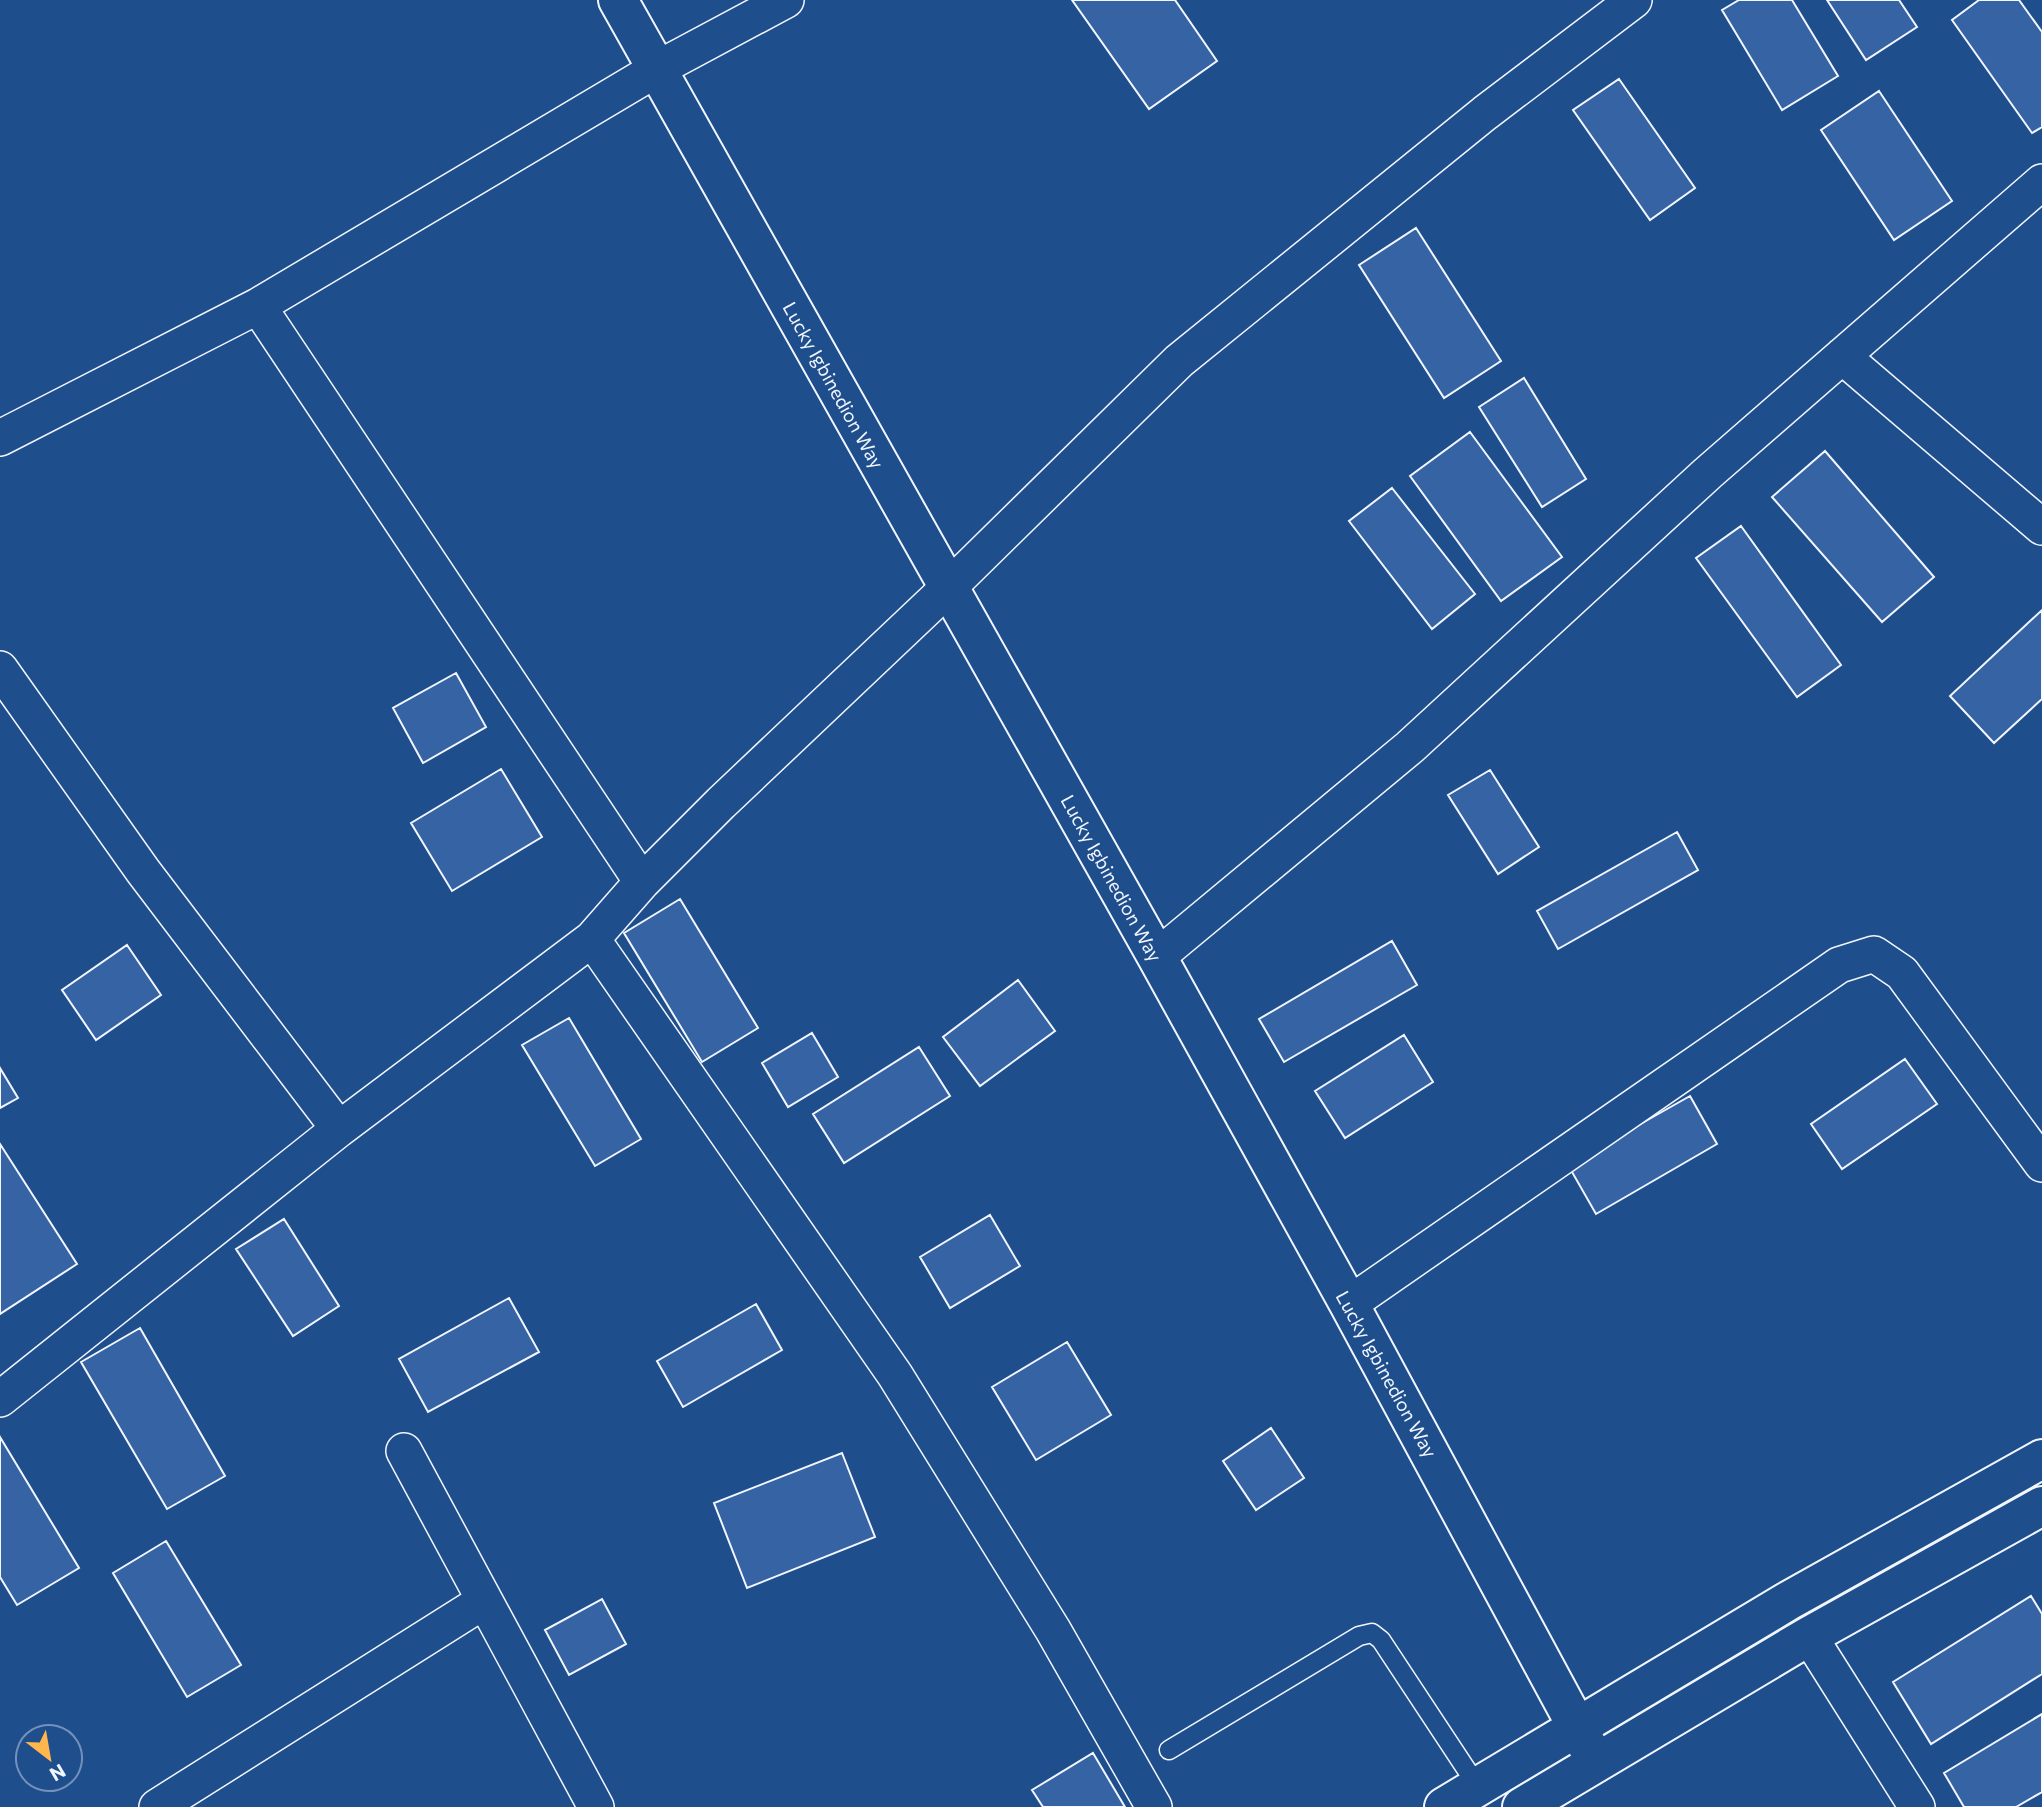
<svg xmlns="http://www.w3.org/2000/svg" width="2042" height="1807" font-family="Commissioner,sans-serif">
<rect width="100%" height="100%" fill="#1f4e8c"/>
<path fill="#3563a3" stroke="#f2f6ff" stroke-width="2" d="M1072,0H1175L1217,61L1149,109Z
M1739,0H1792L1838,76L1782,110L1722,10Z
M1827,0H1899L1917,27L1866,60Z
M1979,0H2019L2042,32V127L2032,133L1952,20Z
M1619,79L1695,188L1650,220L1573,110Z
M1879,91L1952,201L1894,240L1821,130Z
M1416,228L1501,361L1444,398L1359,265Z
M1524,378L1586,479L1542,507L1479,407Z
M1470,432L1562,557L1501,601L1410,476Z
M1825,451L1934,577L1882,622L1772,497Z
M1392,488L1475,594L1432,629L1349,521Z
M1741,526L1841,665L1797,697L1696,558Z
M2042,610V699L1994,743L1950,696Z
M456,673L486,727L423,763L393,708Z
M501,769L542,837L452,891L411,823Z
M1490,770L1539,847L1498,874L1448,795Z
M1677,832L1698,870L1558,949L1537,911Z
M680,899L758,1028L702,1062L624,933Z
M1392,941L1417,985L1284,1062L1259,1019Z
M127,945L161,995L96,1040L62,990Z
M1018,980L1055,1031L980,1086L943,1037Z
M569,1018L641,1139L595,1166L522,1045Z
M812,1033L838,1077L788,1107L762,1063Z
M1404,1035L1433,1082L1345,1138L1315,1091Z
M919,1047L950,1096L844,1163L813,1114Z
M1905,1059L1937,1104L1842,1169L1811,1124Z
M0,1068L18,1098L0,1108Z
M1690,1096L1717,1144L1596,1214L1568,1165Z
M0,1144L77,1264L0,1314Z
M990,1215L1020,1266L950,1308L920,1257Z
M284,1219L339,1306L293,1336L236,1249Z
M509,1298L539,1352L428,1412L399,1359Z
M756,1304L782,1350L683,1407L657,1361Z
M140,1328L225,1476L167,1509L81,1362Z
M1067,1342L1111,1415L1036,1460L992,1387Z
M1271,1428L1304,1478L1256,1510L1223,1461Z
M0,1437L79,1568L17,1605L0,1577Z
M842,1453L875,1537L747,1588L714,1503Z
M166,1541L241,1665L187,1697L113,1573Z
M2031,1596L2042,1614V1674L1931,1744L1893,1682Z
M602,1599L626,1644L569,1675L545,1630Z
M2042,1714V1792L2016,1807H1964L1944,1773Z
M1093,1753L1125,1807H1043L1032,1790Z"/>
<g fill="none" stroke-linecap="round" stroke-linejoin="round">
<defs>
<path id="service" d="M1169,1750L1359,1636L1372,1633L1381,1640L1478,1787"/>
<path id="minor" d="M258,306L642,882
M1842,356L2042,527
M0,438L258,306L657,69L786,0
M0,669L143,871L339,1129
M592,939L895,1375L1053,1630L1154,1807
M1157,957L1410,747L1708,473L2042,182
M1349,1304L1839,965L1874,954L1902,973L2042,1164
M0,1399L339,1129L592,939L642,882L721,803L948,588L1179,361L1485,113L1634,0
M404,1451L596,1807
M1809,1636L1917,1807
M157,1807L484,1601"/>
<path id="tertiary" d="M618,0L1157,957L1349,1304L1596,1762
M1444,1807L1788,1601L2042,1459
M1522,1807L1809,1636L2042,1506"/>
</defs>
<use href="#service" stroke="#f2f6ff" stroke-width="21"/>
<use href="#minor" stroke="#f2f6ff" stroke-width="38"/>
<use href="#tertiary" stroke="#f2f6ff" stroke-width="42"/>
<use href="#service" stroke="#1f4e8c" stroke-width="18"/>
<use href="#minor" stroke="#1f4e8c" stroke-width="35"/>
<use href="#tertiary" stroke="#1f4e8c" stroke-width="38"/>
</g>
<g text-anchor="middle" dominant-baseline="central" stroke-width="5" stroke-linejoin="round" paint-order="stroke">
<g font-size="19" fill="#f2f6ff" stroke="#1f4e8c">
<text transform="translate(834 385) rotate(61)">Lucky Igbinedion Way</text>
<text transform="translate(1112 878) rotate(61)">Lucky Igbinedion Way</text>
<text transform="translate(1387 1374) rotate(61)">Lucky Igbinedion Way</text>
</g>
</g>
<g transform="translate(49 1758) rotate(149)"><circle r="33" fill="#1f4e8c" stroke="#7391ba" stroke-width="2"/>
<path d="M0-5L12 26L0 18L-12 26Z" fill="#ffb74d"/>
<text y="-10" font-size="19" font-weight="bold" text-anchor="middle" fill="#f2f6ff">N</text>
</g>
</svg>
